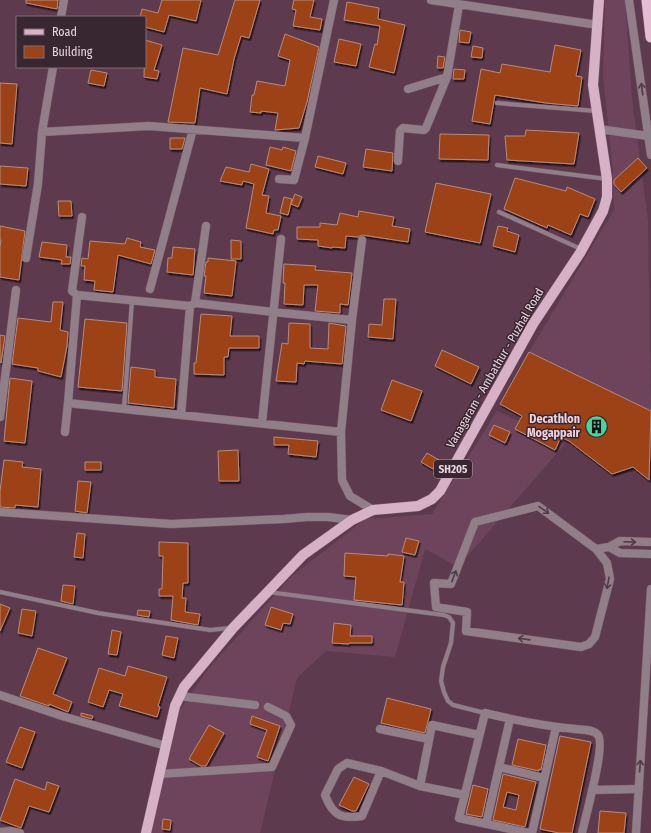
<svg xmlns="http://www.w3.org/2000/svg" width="651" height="833" font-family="'Fira Sans Condensed',sans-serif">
<defs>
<filter id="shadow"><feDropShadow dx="1.5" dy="2.5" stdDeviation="0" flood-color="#0009"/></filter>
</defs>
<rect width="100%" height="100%" fill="#5e3a4f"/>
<path fill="#6d445c" d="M605,0H625L632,99L648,220L651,411L529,352L614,210L613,172L603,75Z
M497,411L565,444L458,567L425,549L395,657L326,651L297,678L260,833H151L180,710L208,669L292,576L365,519L432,514Z"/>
<path fill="#9d4315" stroke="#b78b79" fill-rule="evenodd" filter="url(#shadow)" d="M26,0H58L57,9L26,3Z
M162,0H201L196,21L169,15L164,32L145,27V17H140L142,9L158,13Z
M235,0H260L249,38L241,36L234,59L227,94L200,88L195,123L168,122L183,48L218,55Z
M294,0H314L310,17L322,19L320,30L293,26L296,10L292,9Z
M347,2L379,8L378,19L405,25L394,73L369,67L375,44L377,45L380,26L344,20Z
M460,30L471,32L469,43L459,42Z
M285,34L319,47L307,102L299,128L275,130L278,113L261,111V113L250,112L252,95H254L257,81L285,86L290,60L278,56Z
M339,39L361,44L356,66L334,62Z
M145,40L162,45L154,70L159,71L157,79L144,77Z
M555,45L581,50L576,76L582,77L578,106L546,103L495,95L490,124L472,121L481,69L500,73L502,64L550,72Z
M473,46L483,48L482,58L471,57Z
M438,56L445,57L443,68H437Z
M454,69L465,70L464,79H453Z
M91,70L107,73L104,86L88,83Z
M0,83L17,84L12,144L0,143Z
M526,130L579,133L574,164L507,160L505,136H525Z
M440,134L489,135L488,160L439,159Z
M170,138H185L182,149H170Z
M270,147L282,150L283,147L296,151L291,171L266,165Z
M366,149L393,153L392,171L363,167Z
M318,156L346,163L343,174L315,167Z
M638,158L647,168L621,192L614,184V180Z
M251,164L269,169L262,195L269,196L266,213L281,216L278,230H274L273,234L246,228L254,184L243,181L242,185L220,181L226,167L249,172Z
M0,166L28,168L26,186L0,184Z
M515,178L566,191L567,187L595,199L588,217L580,214L571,235L548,225L547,228L504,209Z
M436,183L491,194L480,243L425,232Z
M295,194L302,197L298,207L291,204Z
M284,197L292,199L288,215L280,213Z
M58,201H71L72,216H59Z
M359,211L394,217L392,226L410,229L408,242L362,235L358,237L346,236L345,248L332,247V248L318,246V240L297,239V227H320V223L337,225L340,213L358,217Z
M0,226L25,231L19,280L0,277V247L1,240H0Z
M498,226L508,228L507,231L519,235L515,252L493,246Z
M127,238L141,242L140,247L155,250L151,264L118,255L113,292L94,290L95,281L84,280L85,266H81L82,258L88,259L90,241L125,244Z
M231,240L241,241V259H231Z
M42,242L67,245L66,257H71L70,264H61L62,260L39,257Z
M173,247L195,249L193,275L167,272L168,258H172Z
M208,258L236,261L232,296L204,293L206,276H204L206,262H208Z
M284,264L316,266L315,270L352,273L348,305L340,304V313L315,311L318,285H304L303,305L284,304L285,283H283Z
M384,299H396L393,339L368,337L369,324L382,325Z
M53,302H63L60,330L68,332L67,346L61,377L38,371V368L12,364L18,318L51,322Z
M201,314L232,316L230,336H259V348H229L228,357H224V375L194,374V363H196Z
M85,319L127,323L122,391L78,387Z
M289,323L310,324V348L328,349L329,323L346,326L342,364L305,361L304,364L297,363L296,382L276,381L282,343L288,344Z
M0,335L5,336L1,363L0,362Z
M442,350L479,367L471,384L435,366Z
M529,352L651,411L649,480L633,467L612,474L569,441L561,437L555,450L515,429L522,416L500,404Z
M131,367L155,370V377L176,379L174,408L128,403Z
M10,378L32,381L25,443L4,441Z
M392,380L422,391L411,421L381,410Z
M494,425L510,432L505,443L489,435Z
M274,437L318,441L316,457L288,454L289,445H274Z
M238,450L239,481H219L218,451Z
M427,453L439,460L433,469L421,462Z
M4,460L23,462L22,467L41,469L38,507L15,505V508L0,507V491Z
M85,462H101V470H85Z
M78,481L91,482L87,513L75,511Z
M77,533L85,534L83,558L74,557Z
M406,538L419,541L415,555L402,552Z
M159,542L188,543V583H183L182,598H186L185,612L200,614L198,625L171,620L173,596H159V589H162L163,556H159Z
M345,553L388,556V554L404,556L400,582H404L402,605L354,600L356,577L344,576Z
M63,585L75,586L73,604L61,601Z
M0,604L10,608L0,631Z
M271,607L293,614L290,624L283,623L281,630L265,625Z
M22,609L36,611L32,636L18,633Z
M138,610L150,611L149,617L137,615Z
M334,623L351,625L350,636H372V643H349V644L332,643Z
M112,630L121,632L117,655L108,654Z
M166,636L178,638L174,658L162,655Z
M38,648L67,658L53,694L72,702L68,712L49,704V706L20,696Z
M128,666L167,677L158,706L160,707L157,717L119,706L123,694L109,690L103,707L88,702L99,668L125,676Z
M387,698L431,709L425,733L381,723Z
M81,713L93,716L92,719L81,716Z
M252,716L280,726L268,761L257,757L267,730L250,724Z
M209,725L224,733L206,766H201L189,759Z
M20,727L35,732L22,768L6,762Z
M560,736L591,742L572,833H559L540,829Z
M518,739L546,745L541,770L539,769V771L512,765Z
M503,774L536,782L525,827L493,820ZM507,792L519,795L516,810L503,807Z
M354,777L369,784L356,811H352L339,805Z
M15,779L45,790L47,782L59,786L49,812L29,806L21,828L0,820Z
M473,785L488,789L482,817L466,814Z
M600,811L626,813L624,833H598Z
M163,819L171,820L170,830L162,829Z"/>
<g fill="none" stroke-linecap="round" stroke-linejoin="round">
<defs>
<path id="service" d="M497,103L596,111
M497,165L607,179
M499,212L581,249
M124,409L132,301
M0,592L98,613L210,630L230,628
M268,592L444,615L449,617L453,623L451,643L443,667L441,681L444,692L448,701L453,705L485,713"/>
<path id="minor" d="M431,0L598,25
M61,17L64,0
M408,89L447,77
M599,129L648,136
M42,132L149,126L305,138
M398,161L400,131L403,128L424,130L426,128L447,77L459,5
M279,179L294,180L305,138L334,0
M26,258L38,184L42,132L53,67
M150,289L193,129
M77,295L72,291L82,217
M195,303L206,226
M352,320L362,240
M181,415L190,306
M0,417L16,290
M262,423L281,239
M65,432L68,403
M341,432L352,320L273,312L195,303L190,306L77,295L68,403L341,432L342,480L350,496L373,510
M0,512L171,524L284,519L307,517H328L352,520
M609,547L620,553L651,554
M596,549L607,563L610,579L595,637L589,644L581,647L466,631L467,612L436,607L434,583L451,584L475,522L538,506L596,549L609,547L620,541L651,542
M0,695L62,716L166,746
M179,696L255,705
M380,729L429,739
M499,767L544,778
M381,771L362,816C341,819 333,816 325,795L338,769L347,763L381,771L420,786L432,725L479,735
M159,774L272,767L291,725L286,716L268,707
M420,786L465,795
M592,790L639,789
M486,824L510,719
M529,833L459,818L485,713C514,720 544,726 575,729C582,730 593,729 598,735C606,745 585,818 582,833
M532,833L556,727"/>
<path id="tertiary" d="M629,0L651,155
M0,832L10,831L20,833
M636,833L651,589"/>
<path id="primary" d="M146,833L175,706L184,687L233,628L303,555L352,520L373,510L418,506L432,499L440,491L533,324L580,253L603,211L607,197V179L593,85L599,0"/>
<path id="trunk" d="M647,0L651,37"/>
</defs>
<use href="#service" stroke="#7a596c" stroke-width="5"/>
<use href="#minor" stroke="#7a596c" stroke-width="9"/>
<use href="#tertiary" stroke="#7a596c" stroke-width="9"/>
<use href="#primary" stroke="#7a596c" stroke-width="11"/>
<use href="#trunk" stroke="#7a596c" stroke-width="12"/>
<use href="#service" stroke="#907e88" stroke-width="4"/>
<use href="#minor" stroke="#907e88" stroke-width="8"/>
<use href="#tertiary" stroke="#907e88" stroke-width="8"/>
<use href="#primary" stroke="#d7b2c7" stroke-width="10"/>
<use href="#trunk" stroke="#e5bcd4" stroke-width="11"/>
</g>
<defs><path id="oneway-shaft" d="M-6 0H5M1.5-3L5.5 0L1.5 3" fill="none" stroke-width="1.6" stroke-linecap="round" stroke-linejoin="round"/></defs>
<g stroke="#4e3d47">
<use href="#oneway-shaft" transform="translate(642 89) rotate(-98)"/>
<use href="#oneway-shaft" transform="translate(544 510) rotate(35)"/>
<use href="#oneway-shaft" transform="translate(630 542) rotate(2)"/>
<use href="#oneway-shaft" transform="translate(454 576) rotate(-69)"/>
<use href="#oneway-shaft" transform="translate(608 583) rotate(100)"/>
<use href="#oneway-shaft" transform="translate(524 639) rotate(-172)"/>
<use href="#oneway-shaft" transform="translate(640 766) rotate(-86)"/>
</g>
<defs>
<symbol id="building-disc" viewBox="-11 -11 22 22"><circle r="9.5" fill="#47d49e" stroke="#382731"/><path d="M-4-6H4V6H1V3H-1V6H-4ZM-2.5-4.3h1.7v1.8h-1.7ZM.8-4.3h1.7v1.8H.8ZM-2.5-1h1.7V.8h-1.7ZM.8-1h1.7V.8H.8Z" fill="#111"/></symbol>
</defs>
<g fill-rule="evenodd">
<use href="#building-disc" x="584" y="414" width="25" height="25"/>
</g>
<g text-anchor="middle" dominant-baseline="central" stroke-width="3" stroke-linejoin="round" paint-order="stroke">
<rect fill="#382731" stroke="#b5a0ac" stroke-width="1" x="434" y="460" width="38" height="18" rx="3"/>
<g font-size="11" font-weight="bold" fill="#ead4e0">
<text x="453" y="469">SH205</text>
</g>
<g font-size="12" fill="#ead4e0" stroke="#382731">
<text transform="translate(495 368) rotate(-60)">Vanagaram - Ambathur - Puzhal Road</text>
</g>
<g font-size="12" font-weight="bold" fill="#ead4e0" stroke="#382731" text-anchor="end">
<text x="580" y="419">Decathlon<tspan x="580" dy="14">Mogappair</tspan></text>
</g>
</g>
<rect x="16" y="16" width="130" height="52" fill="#382731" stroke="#7f6c77"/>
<rect x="24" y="29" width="20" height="6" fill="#d7b2c7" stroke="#7f6c77"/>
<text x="52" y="36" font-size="12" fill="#ead4e0">Road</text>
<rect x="24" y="46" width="20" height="12" fill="#9d4315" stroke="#7f6c77"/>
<text x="52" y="56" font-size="12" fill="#ead4e0">Building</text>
</svg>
